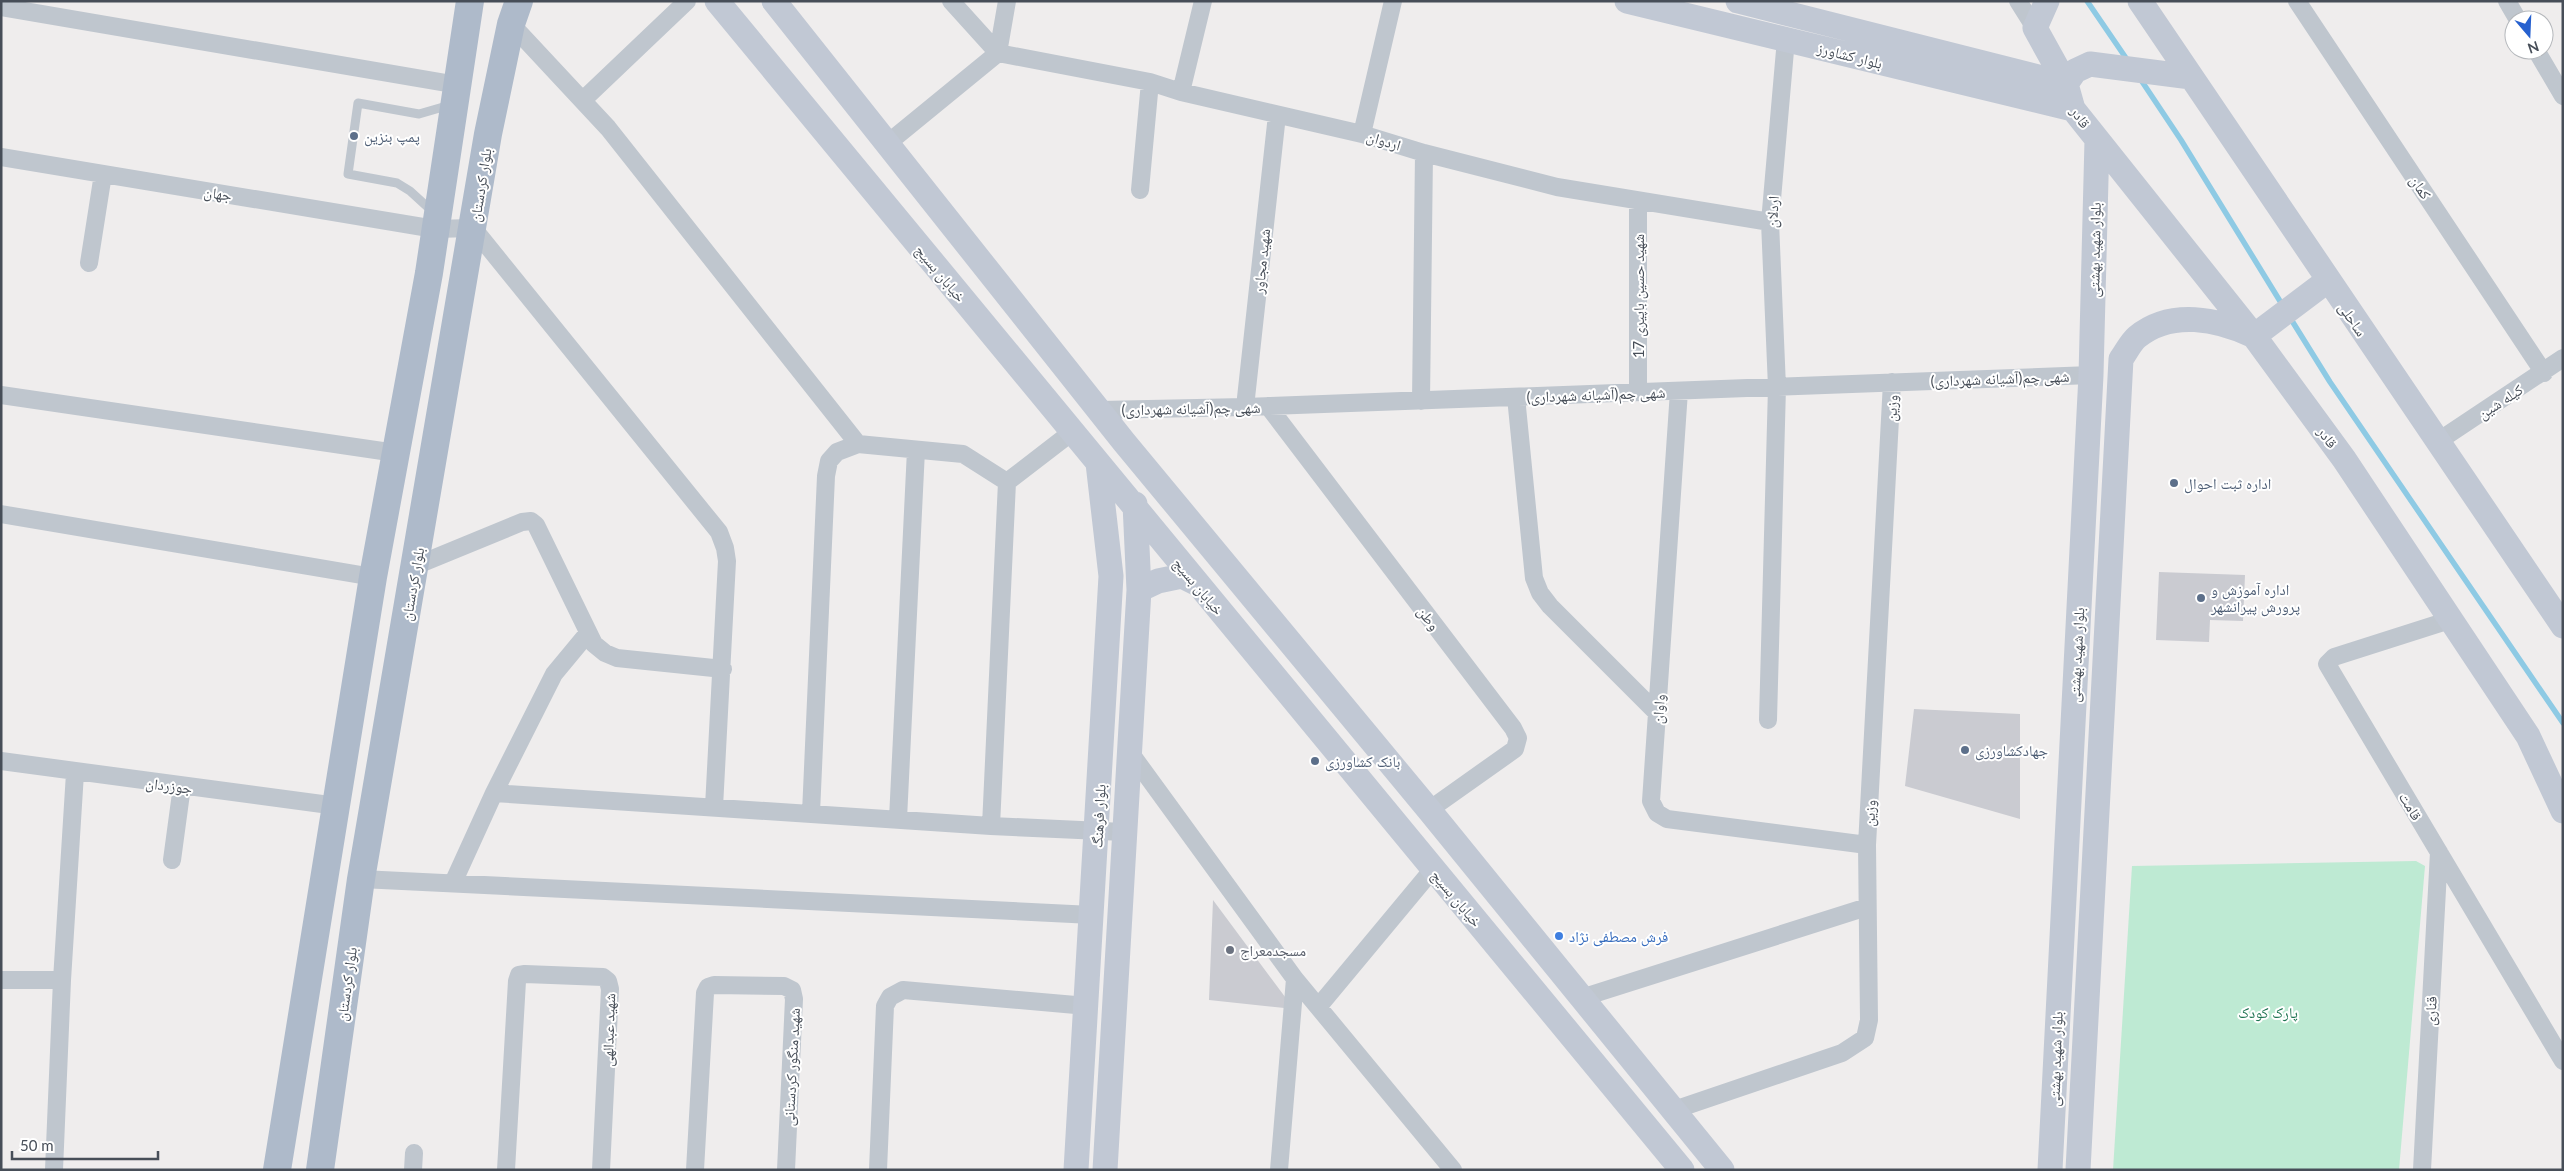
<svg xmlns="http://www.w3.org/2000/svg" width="2564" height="1171" font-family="Lato,'Noto Naskh Arabic',sans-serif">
<rect width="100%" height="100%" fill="#efeded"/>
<path fill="#beead3" d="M2416,861L2425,866L2399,1170H2113L2132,866Z"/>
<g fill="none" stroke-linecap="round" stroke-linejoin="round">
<path stroke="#8ecae4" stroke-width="5.5" d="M2087,1L2128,61
M2139,77L2181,140L2283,306
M2289,316L2330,382L2563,723"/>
</g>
<path fill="#cacbd1" d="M2159,572L2245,575L2243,621L2210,620L2209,642L2156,640Z
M1914,709L2020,714V819L1905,786Z
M1213,900L1294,1009L1209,1000Z"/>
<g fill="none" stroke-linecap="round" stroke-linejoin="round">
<path stroke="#bfc6ce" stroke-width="9" d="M433,212L410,191L397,183L348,174L358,103L419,114L450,105"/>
<path stroke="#bfc6ce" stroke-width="18" d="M951,1L998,53
M2018,1L2035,28
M2297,1L2544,373
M2507,1L2518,20
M1,7L458,85
M511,24L608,128L858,444
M2536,50L2563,96
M998,53L1150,82L1181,92L1362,134L1424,153L1557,187L1770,222
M1181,92L1203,1
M583,100L687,1
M1362,134L1393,1
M888,143L998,53L1007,1
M1,157L435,229L473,228L719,532L725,548L727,561L714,807
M1140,190L1150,82
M1638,201V392
M89,263L103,174
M1679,391L1651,801L1657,813L1667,819L1867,845
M1,395L396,453
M1516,397L1534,578L1540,593L1550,606L1657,713
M1421,401L1424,153
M1268,406L1513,728L1518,738L1515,749L1429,810
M1245,407L1277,115
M1100,410L1245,407L2091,375
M2437,442L2563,358
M1,514L373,577
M415,566L522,522L531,521L536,525L594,644L605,653L617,658L723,669
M2450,620L2334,657L2327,664L2563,1061
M1768,720L1777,387L1770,222L1786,39
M1129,751L1295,979L1453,1170
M1,761L337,806
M494,793L991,826L1124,832
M811,813L826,476L829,461L837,452L858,444L963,454L1007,482L1072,432
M898,819L916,450
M991,826L1007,482
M172,860L182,786
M361,879L1092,915
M453,883L494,793L554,674L588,633
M1,980H62
M1581,998L1867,907
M1319,1006L1433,869
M1674,1110L1842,1053L1865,1038L1869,1020L1867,845L1892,382
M54,1170L62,980L75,773
M413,1170L414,1153
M506,1170L517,981L519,975L525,974L603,977L608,981L610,989L601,1170
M695,1170L705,993L708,987L714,985L784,986L792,990L794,999L786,1170
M878,1170L885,1006L890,997L903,990L1087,1006
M1279,1170L1295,979
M2422,1170L2439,852"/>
<path stroke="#c1c8d4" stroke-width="25" d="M717,1L1682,1170
M774,1L1124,442L1429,810L1722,1170
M1627,1L2073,109
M1738,1L2066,84
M2047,1L2035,28L2066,84L2073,109L2254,336L2344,459L2528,736L2563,811
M2140,1L2563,626
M2066,84L2075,71L2090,64L2191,77
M1139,590L1158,581L1182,576L1198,584
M1076,1170L1111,576L1098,463
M1105,1170L1139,590L1135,504
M2050,1170L2091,375L2097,140
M2078,1170L2121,359C2126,352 2131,342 2137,337C2171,309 2218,319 2254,336L2327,281"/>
<path stroke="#aebaca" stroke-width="28" d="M277,1170L373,577L429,273L470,1
M320,1170L361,879L488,134L511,24L519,1"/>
</g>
<g fill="#5c6f8a" stroke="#fff" stroke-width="2">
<circle cx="354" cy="136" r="5"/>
<circle cx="2174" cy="483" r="5"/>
<circle cx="2201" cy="598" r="5"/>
<circle cx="1965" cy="750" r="5"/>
<circle cx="1315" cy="761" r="5"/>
</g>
<circle fill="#3f7fe0" stroke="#fff" stroke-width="2" cx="1559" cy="936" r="5"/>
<circle fill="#6b7280" stroke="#fff" stroke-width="2" cx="1230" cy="950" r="5"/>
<g text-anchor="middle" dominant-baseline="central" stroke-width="4" stroke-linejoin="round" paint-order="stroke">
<g font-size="15" fill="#474e58" stroke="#fff">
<text transform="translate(1850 55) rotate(14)">بلوار کشاورز</text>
<text transform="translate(2081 117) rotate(56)">قادر</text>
<text transform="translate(1384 140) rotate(17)">اردوان</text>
<text transform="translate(480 185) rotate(-81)">بلوار کردستان</text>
<text transform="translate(2421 187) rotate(56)">کمان</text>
<text transform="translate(218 193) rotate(9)">جهان</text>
<text transform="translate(1772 212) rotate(-87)">اردلان</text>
<text transform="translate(2094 250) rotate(-89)">بلوار شهید بهشتی</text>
<text transform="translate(1261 261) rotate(-84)">شهید مجاور</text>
<text transform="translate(941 273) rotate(50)">خیابان بسیج</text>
<text transform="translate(1638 296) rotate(-90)">شهید حسین باپیری 17</text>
<text transform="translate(2353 319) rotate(56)">ساحلی</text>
<text transform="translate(2000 378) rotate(-2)">شهی چم(آشیانه شهرداری)</text>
<text transform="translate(1596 394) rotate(-2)">شهی چم(آشیانه شهرداری)</text>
<text transform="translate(2500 401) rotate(-33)">کیله شین</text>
<text transform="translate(1191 408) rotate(-1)">شهی چم(آشیانه شهرداری)</text>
<text transform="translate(1891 408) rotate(-87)">وزین</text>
<text transform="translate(2328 437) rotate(54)">قادر</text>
<text transform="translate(412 584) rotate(-80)">بلوار کردستان</text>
<text transform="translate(1199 586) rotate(50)">خیابان بسیج</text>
<text transform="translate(1429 618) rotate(53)">وطن</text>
<text transform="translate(2076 655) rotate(-87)">بلوار شهید بهشتی</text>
<text transform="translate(1658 709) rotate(-86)">واوان</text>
<text transform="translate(169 785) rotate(7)">جوزردان</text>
<text transform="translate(2411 806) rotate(59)">قامت</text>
<text transform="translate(1869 813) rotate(-87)">وزین</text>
<text transform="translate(1098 816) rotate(-87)">بلوار فرهنگ</text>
<text transform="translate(1457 898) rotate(50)">خیابان بسیج</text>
<text transform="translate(346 984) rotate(-82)">بلوار کردستان</text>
<text transform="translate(2430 1011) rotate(-87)">قناری</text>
<text transform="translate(608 1030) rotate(-88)">شهید عبدالهی</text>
<text transform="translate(2055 1059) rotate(-88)">بلوار شهید بهشتی</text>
<text transform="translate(791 1067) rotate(-87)">شهید منگور کردستانی</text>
</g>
<g font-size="15" fill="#4e5e75" stroke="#fff" text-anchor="start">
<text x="364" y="136">پمپ بنزین</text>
<text x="2184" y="483">اداره ثبت احوال</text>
<text x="2211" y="589">اداره آموزش و<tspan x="2211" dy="17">پرورش پیرانشهر</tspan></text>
<text x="1975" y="750">جهادکشاورزی</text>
<text x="1325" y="761">بانک کشاورزی</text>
</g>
<g font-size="15" fill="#366cbe" stroke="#fff" text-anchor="start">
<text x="1569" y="936">فرش مصطفی نژاد</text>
</g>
<g font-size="15" fill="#5b616d" stroke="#fff" text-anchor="start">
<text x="1240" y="950">مسجدمعراج</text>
</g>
<g font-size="15" fill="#1e7351" stroke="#fff">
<text x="2268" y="1012">پارک کودک</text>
</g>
</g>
<rect width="2564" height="1171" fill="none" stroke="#474e58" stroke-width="5"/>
<g transform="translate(2529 35) rotate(161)"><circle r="24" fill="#ffffff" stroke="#b5b8bc"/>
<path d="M0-4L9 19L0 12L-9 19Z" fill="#2761cf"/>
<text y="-8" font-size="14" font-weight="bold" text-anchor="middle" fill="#474e58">N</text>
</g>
<path d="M12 1151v8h146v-8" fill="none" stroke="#474e58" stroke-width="2.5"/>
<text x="20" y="1151" font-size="15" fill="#474e58" stroke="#ffffff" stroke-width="4" paint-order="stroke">50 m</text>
</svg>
